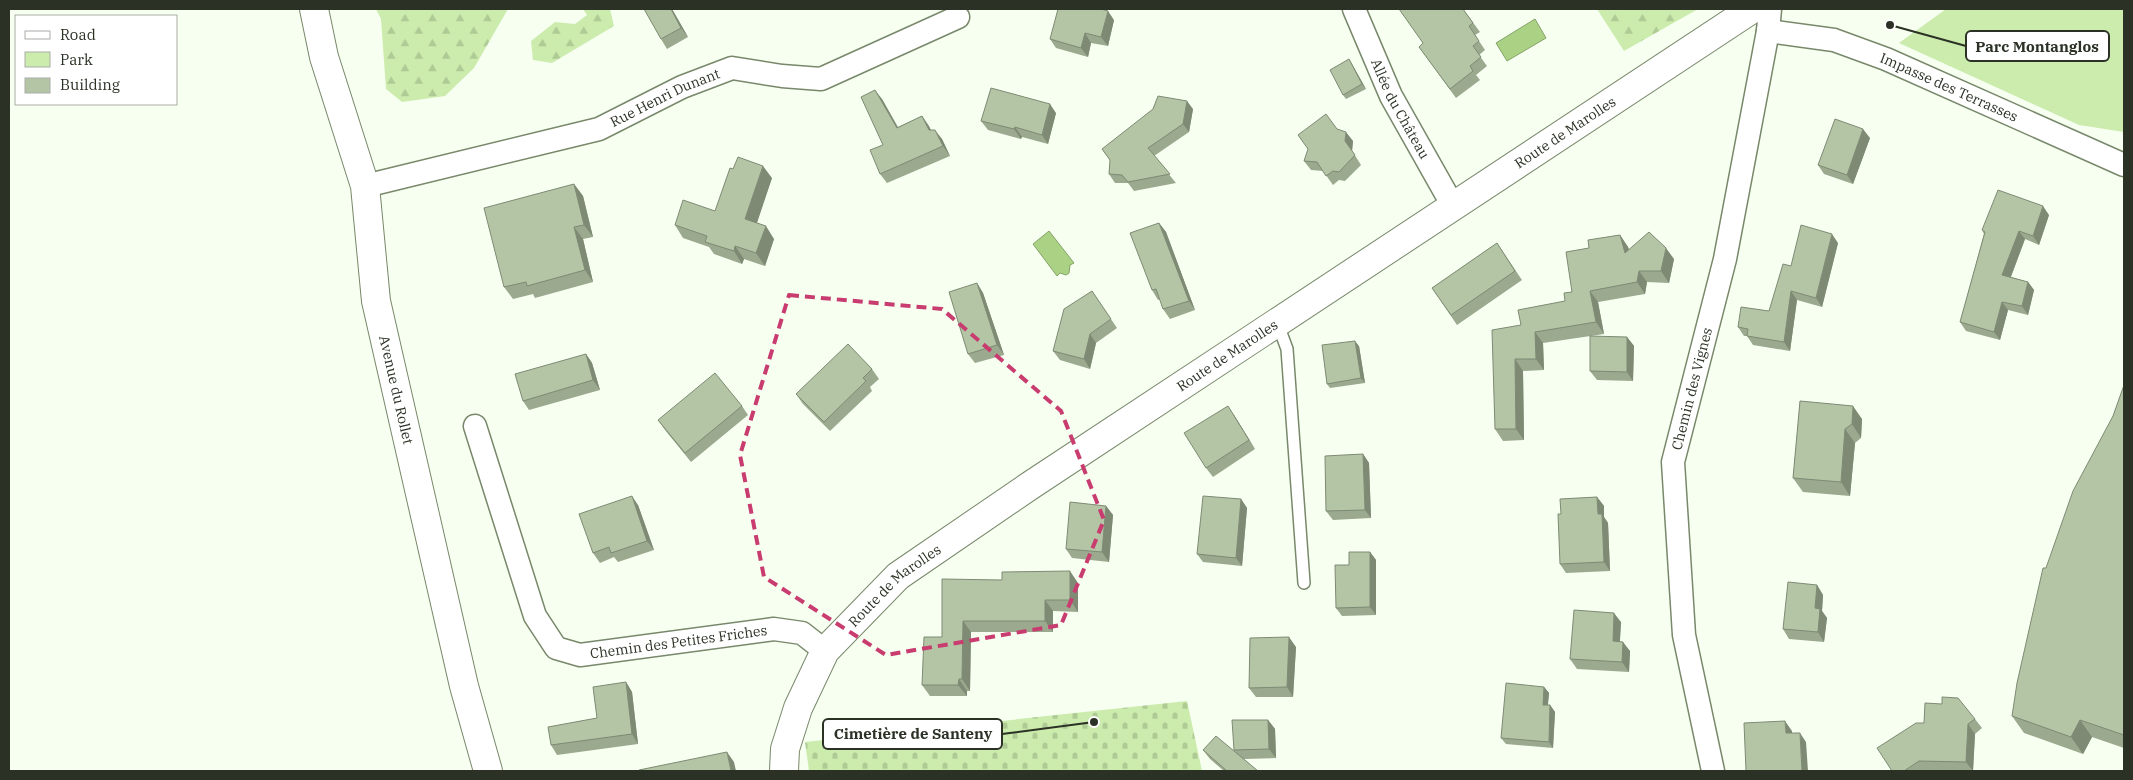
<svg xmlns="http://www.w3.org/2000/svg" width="2133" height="780" font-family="'IBM Plex Serif',serif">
<defs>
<pattern id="forest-firs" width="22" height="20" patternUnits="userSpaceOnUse" patternTransform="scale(1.25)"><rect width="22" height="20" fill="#ccecad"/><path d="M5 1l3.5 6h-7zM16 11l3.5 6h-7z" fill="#afcb95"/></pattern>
<pattern id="cemetery-stones" width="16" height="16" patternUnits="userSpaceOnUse" patternTransform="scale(1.25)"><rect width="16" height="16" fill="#ccecad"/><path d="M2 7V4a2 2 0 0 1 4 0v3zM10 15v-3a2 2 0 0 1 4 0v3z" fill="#afcb95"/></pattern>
</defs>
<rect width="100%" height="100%" fill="#f7fff1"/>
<path fill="url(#forest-firs)" d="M376,9H508L474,68L445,96L402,102L386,89L381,19Z
M583,9H610L614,26L552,63L533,60L531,41L555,22L575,24L587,15Z
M1597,9H1698L1624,51Z"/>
<path fill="url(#cemetery-stones)" d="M1187,701L1202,771H809L805,742Z"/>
<path fill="#ccecad" d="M1946,9H2124V132L2079,125L1899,43Z"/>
<path fill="#abd284" stroke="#85a268" d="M1535,19L1546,38L1507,61L1496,43Z
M1049,231L1074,263L1070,265L1069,273L1066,275L1060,273L1057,276L1033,244Z"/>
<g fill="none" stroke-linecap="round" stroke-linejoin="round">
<defs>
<path id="service" d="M1277,322L1287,349L1304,583"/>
<g id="minor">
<path id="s1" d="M1354,9L1391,96L1453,206"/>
<path id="s2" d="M1768,31L1834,40L1886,59L2124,165"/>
<path id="s3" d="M365,186L599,129L682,87L732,68L782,76L821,79L958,17"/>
<path id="s4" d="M475,426L535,616L556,648L580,655L774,629L802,633L825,651"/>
<path id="s5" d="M1713,771L1684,635L1673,462L1725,259L1768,31L1770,9"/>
</g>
<g id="tertiary">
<path id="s6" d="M314,9L324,57L365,186L376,301L464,686L488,771"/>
<path id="s7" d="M784,771L785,749L798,708L825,651L898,576L1031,485L1752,9"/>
</g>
</defs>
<use href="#service" stroke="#78886a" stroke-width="14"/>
<use href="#minor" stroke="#78886a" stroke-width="25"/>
<use href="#tertiary" stroke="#78886a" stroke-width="30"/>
<use href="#service" stroke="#fff" stroke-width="11"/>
<use href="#minor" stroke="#fff" stroke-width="22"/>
<use href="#tertiary" stroke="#fff" stroke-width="28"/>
</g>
<path fill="#9ba98e" d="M672,9L688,37L667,49L661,39Z
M1463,9L1480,32L1475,35L1485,50L1479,55L1487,66L1476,75L1480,80L1456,98L1419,47Z
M1114,20L1108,46L1091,43L1088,57L1056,48L1050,39Z
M1349,59L1366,89L1346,99L1343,95Z
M882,99L898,127L922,116L931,130L942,139L950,156L887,183L880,174L883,145Z
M1193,109L1189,132L1154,156L1176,183L1134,191L1128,183H1115L1109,174L1110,160L1102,149Z
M1056,113L1048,144L1022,137L1021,139L988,130L981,121Z
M1337,129L1353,141L1352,151L1361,165L1345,181L1339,180L1333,185L1323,171L1311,170L1304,161Z
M1870,138L1853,184L1824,174L1818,165Z
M772,178L756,223L774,239L765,266L744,259L742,264L714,254L709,247L683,238L675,225L715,211Z
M574,184L583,196L593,237L583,239L593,282L535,298L533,294L513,299L504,287Z
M2049,215L2039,245L2025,239L2011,277L2028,282L2034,290L2028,315L2008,310L2000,340L1966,331L1960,322L1984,234L1982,230Z
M1159,223L1166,232L1195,310L1170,319L1163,309L1160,299L1158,300L1152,290Z
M1620,235L1628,247L1629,249L1674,259L1669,283L1647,282L1645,294L1598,302L1604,334L1543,343L1544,370L1523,371L1524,440L1503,441L1495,429L1521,325L1565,301L1572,292L1589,248Z
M1497,243L1522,280L1457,325L1432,288Z
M1838,243L1822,307L1797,300L1790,351L1753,345L1747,336H1744L1738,327L1769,311L1791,266Z
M977,283L983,293L1004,355L975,363L968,354Z
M1092,291L1117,328L1096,343L1090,369L1060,360L1053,351Z
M1627,337L1634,346L1633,381L1597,380L1590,371Z
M1359,346L1365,383L1330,388L1327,384Z
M586,354L592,363L600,390L529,410L523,401Z
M872,369L879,379L870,387L872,391L830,431L803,404L796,394Z
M2124,385V748L2092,737L2083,754L2024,733L2012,716L2046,568L2113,416Z
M1800,401L1862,419L1861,438L1855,443L1850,496L1803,492L1793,478Z
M742,406L748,415L691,462L665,430L658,420Z
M1234,415L1255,449L1213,477L1206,468Z
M1363,454L1369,463L1371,518L1333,520L1326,511Z
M1597,497L1604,506V517L1608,523L1610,571L1566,573L1560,564L1561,514Z
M1241,499L1247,508L1242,566L1203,562L1197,554Z
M638,505L654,550L618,562L614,557L600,563L593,553Z
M1106,506L1113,515L1109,562L1072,558L1066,549Z
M1370,552L1376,560V615L1342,616L1336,608L1349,565Z
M1002,580L1078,583V612L1053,611V632H971L970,691H967V696H930L922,685L942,637Z
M1817,585L1823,595L1822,611L1827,618L1824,642L1789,639L1783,629Z
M1621,622L1620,642L1630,651L1629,672L1577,669L1570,659Z
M1296,647L1293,697H1256L1249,688Z
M626,682L632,692L638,744L557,755L551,745L597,718Z
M1544,687L1549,693L1548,705H1550L1555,712L1553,748L1506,744L1501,738Z
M1975,719L1982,728L1975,734L1973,771L1925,770L1923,771H1892L1924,723Z
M1268,720L1275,729L1276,758L1244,759L1258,771H1224L1210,759L1203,750L1236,753L1234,750Z"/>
<path fill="#7e8a74" d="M671,9H672L688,37L681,28Z
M1108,11L1114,20L1108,46L1101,37Z
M1085,33L1091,43L1088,57L1081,48Z
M1349,59L1352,64L1366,89L1362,84Z
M875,90L882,99L903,137L897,128Z
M1187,101L1193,109L1189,132L1183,124Z
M1050,104L1056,113L1048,144L1042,135Z
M922,116L929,126L935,139L929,130Z
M1015,127L1022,137L1021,139L1014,129Z
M1863,129L1870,138L1853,184L1847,175Z
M935,130L942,139L950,156L943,146Z
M1346,132L1353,141L1352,151L1361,165L1345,141Z
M763,166L772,178L754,232L745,219Z
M574,184L583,196L593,237L584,225Z
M2043,206L2049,215L2039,245L2033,236Z
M1159,223L1166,232L1195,310L1189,301Z
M766,226L774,239L765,266L756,253Z
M574,227L583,239L593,282L585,270Z
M2019,231L2025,239L2008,284L2002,275Z
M1832,234L1838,243L1822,307L1816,298Z
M1620,235L1628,247L1633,264L1625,253Z
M735,246L744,259L742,264L734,251Z
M1666,248L1674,259L1669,283L1661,271Z
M1639,271L1647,282L1645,294L1637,282Z
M2028,282L2034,290L2028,315L2022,306Z
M977,283L983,293L1004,355L997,345Z
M1590,291L1598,302L1604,334L1596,322Z
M1791,291L1797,300L1790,351L1784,342Z
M2002,302L2008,310L2000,340L1994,332Z
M1535,332L1543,343L1544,370L1536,359Z
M1090,334L1096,343L1090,369L1084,359Z
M1627,337L1634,346L1633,381L1627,372Z
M1355,341L1359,346L1365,383L1361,378Z
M586,354L592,363L600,390L593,380Z
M1515,359L1523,371L1524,440L1516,429Z
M1228,406L1234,415L1255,449L1249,440Z
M1853,406L1862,419L1861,438L1852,424Z
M1845,429L1855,443L1850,496L1841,482Z
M1363,454L1369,463L1371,518L1365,510Z
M632,496L638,505L654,550L647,541Z
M1597,497L1604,506V517L1608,523L1610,571L1604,562L1598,514Z
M1241,499L1247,508L1242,566L1236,558Z
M1106,506L1113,515L1109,562L1102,552Z
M1370,552L1376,560V615L1370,607Z
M1070,571L1078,583V612L1070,600Z
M1817,585L1823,595L1822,611L1827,618L1824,642L1818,632L1815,608Z
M1045,600L1053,611V632L1045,621Z
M1614,613L1621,622L1619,651L1613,641Z
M963,621L971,632L970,691L962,679Z
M1289,637L1296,647L1293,697L1287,687Z
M1623,642L1630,651L1629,672L1622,662Z
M959,679L967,691V696L958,685Z
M626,682L632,692L638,744L632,734Z
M1544,687L1549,693L1547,711L1543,705Z
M1550,705L1555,712L1553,748L1549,742Z
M1268,720L1275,729L1276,758L1269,749Z
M2080,720L2092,737L2083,754L2071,737Z
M1785,721L1792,731V742L1786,733Z
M1968,724L1975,734L1973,771L1966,762Z
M1800,733L1806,742L1808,771H1802Z
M727,752L734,762L736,771H731Z"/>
<path fill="#b4c5a5" stroke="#7e8a74" d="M644,9H671L681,28L661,39Z
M1058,9H1101L1108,11L1101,37L1085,33L1081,48L1050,39Z
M1399,9H1463L1473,23L1469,26L1479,41L1473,46L1481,57L1470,66L1473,71L1450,89L1419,47L1423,43Z
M1349,59L1362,84L1343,95L1330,70Z
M991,88L1050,104L1042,135L1015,127L1014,129L981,121Z
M875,90L897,128L922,116L929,130H935L943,146L880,174L870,150L883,145L861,97Z
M1158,96L1187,101L1183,124L1148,148L1170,174L1128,182L1122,175L1109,174L1110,160L1102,149L1153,109Z
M1326,114L1337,129L1346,132L1345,141L1355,155L1339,172L1333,171L1326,176L1317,162L1304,161L1308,149L1298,135Z
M1835,119L1863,129L1847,175L1818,165Z
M738,157L763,166L745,219L766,226L756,253L735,246L734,251L705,242L707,236L675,225L683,200L715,211L730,168L733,169Z
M574,184L584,225L574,227L585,270L527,286L526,282L504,287L484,208Z
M1998,190L2043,206L2033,236L2019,231L2002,275L2028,282L2022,306L2002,302L1994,332L1960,322L1985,232L1982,230Z
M1159,223L1189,301L1163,309L1156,289L1152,290L1130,233Z
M1801,225L1832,234L1816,298L1791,291L1784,342L1747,336L1748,329L1738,327L1741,307L1769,311L1783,264L1791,266Z
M1649,232L1666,248L1661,271H1639L1637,282L1590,291L1596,322L1535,332L1536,359H1515L1516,429H1495L1492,330L1521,325L1518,310L1565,301L1564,293L1572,292L1566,252L1589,248L1588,240L1620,235L1625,253Z
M1497,243L1515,271L1451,315L1432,288Z
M977,283L997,345L968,354L949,292Z
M1092,291L1111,319L1090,334L1084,359L1053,351L1064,309Z
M1590,336L1627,337V372L1590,371Z
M1355,341L1361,378L1327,384L1322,345Z
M848,344L872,369L863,378L866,381L824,422L796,394Z
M586,354L593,380L523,401L515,374Z
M715,373L742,406L685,453L658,420Z
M2124,385V735L2080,720L2071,737L2012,716L2017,683L2043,568H2046L2073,491L2113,416Z
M1800,401L1853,406L1852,424L1845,429L1841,482L1793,478Z
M1228,406L1249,440L1206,468L1184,433Z
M1363,454L1365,510L1326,511L1325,456Z
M632,496L647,541L611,553L609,547L593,553L579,514Z
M1203,496L1241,499L1236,558L1197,554Z
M1597,497L1598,514H1602L1604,562L1560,564L1558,514H1561L1560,499Z
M1070,502L1106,506L1102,552L1066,549Z
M1349,552H1370V607L1336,608L1335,565H1349Z
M1070,571V600H1045V621H963L962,679H959L958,685H922L924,637H942V579L1002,580V572Z
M1788,582L1817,585L1815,608L1820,609L1818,632L1783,629Z
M1574,610L1614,613L1613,641L1623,642L1622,662L1570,659Z
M1289,637L1287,687L1249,688L1250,638Z
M626,682L632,734L551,745L548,727L597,718L593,687Z
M1506,683L1544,687L1543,705H1550L1549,742L1501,738Z
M1942,697L1958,698L1975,719L1968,724L1966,762L1919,761L1904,771H1892L1877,748L1916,723H1924L1925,703L1942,704Z
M1232,720H1268L1269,749L1234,750Z
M1785,721L1786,733H1800L1802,771H1746L1744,723Z
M1216,736L1258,771H1227L1203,750Z
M727,752L731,771H640L639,770Z"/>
<path fill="none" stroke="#c83c6f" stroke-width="4" stroke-dasharray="10 6" stroke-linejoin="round" d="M789,295L942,309L1061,411L1104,520L1061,625L886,655L764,577L740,455Z"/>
<g text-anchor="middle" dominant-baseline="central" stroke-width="4" stroke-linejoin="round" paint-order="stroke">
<g font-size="14" fill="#2b3225" stroke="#fff">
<text stroke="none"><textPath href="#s2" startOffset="191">Impasse des Terrasses</textPath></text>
<text stroke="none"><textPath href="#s3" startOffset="314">Rue Henri Dunant</textPath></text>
<text stroke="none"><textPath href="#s1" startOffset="110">Allée du Château</textPath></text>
<text stroke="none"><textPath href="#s7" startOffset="1034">Route de Marolles</textPath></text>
<text stroke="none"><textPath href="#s7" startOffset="629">Route de Marolles</textPath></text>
<text stroke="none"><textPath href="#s5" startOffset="388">Chemin des Vignes</textPath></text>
<text stroke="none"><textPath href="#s6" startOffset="391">Avenue du Rollet</textPath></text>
<text stroke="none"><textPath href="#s7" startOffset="224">Route de Marolles</textPath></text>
<text stroke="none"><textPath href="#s4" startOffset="362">Chemin des Petites Friches</textPath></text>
</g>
</g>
<path fill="none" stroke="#2b3225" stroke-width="2" d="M1890 25L1966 46M1094 722L1002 734"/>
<g fill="#2b3225" stroke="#fff" stroke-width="2">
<circle cx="1890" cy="25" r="5"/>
<circle cx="1094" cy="722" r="5"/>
</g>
<g fill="#fff" stroke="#2b3225" stroke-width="2">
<rect x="1966" y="31" width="143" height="30" rx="5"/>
<rect x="823" y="719" width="179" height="30" rx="5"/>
</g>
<g font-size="15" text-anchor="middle" font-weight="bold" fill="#2b3225">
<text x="2037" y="52">Parc Montanglos</text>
<text x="913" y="739">Cimetière de Santeny</text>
</g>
<rect width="2133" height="780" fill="none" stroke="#2b3225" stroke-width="20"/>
<rect x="15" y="15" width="162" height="90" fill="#ffffff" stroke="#aaada8"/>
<rect x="25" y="31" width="25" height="8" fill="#ffffff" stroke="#aaada8"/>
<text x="60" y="40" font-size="15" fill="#2b3225">Road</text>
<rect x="25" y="52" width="25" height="15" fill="#ccecad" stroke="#aaada8"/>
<text x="60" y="65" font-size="15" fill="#2b3225">Park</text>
<rect x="25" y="78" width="25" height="15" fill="#b4c5a5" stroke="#aaada8"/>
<text x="60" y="90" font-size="15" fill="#2b3225">Building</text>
</svg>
